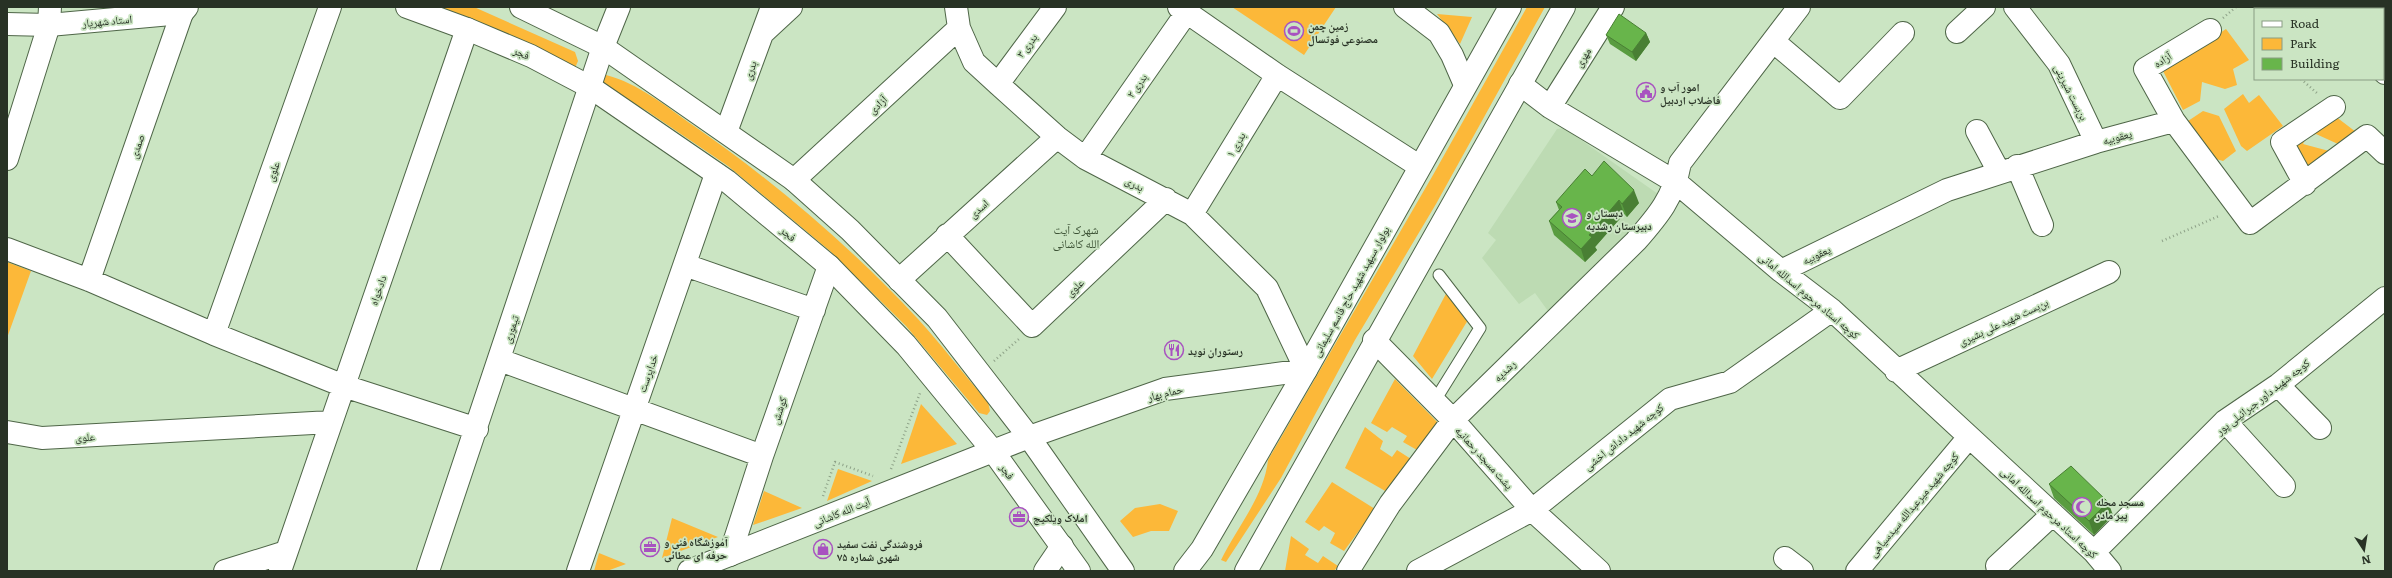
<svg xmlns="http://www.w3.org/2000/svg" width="2392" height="578" font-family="Literata,'Noto Naskh Arabic',serif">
<rect width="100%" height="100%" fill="#cbe5c3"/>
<path fill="#bddbb3" d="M1564,128L1658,194L1660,202L1553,318L1535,293L1519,304L1482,258L1496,240L1488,233L1557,129Z"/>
<path fill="#fcb839" d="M439,7H474L575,52L578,61L575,68Z
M1232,7H1336L1304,55Z
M1527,7H1545L1436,204L1355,340L1281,478L1226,562L1221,560C1237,527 1264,497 1268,460L1433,175Z
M1437,14L1472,17L1460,44Z
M2226,29L2249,60L2233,69L2237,85L2225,89L2202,82L2200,101L2183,110L2163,71Z
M606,75C638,83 667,107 694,126C775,182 851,247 918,319C942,345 964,375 988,402L990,411L987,415L979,413L906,326L830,251L728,166L647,111L604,88L601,81Z
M2243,94L2249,103L2259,95L2283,126L2247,151L2241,146L2224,109Z
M2203,111L2219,116L2236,151L2223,161L2209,157L2188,121Z
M2331,113L2356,132L2338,144L2316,134L2306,138L2303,144L2329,151L2308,167L2292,139Z
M7,262L31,271L7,338Z
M1448,290L1471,315L1432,379L1413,356Z
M1395,379L1442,427L1417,450L1403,442L1407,436L1392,427L1387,432L1371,423Z
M921,404L957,444L901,464Z
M1365,427L1383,441L1380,449L1392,457L1397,450L1411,459L1387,492L1345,468Z
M838,469L872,481L827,501Z
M1332,482L1375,509L1344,551L1330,543L1335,533L1324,526L1319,531L1305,522Z
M764,491L802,508L753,525Z
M1160,504L1178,511L1169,531H1151L1133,537L1120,521L1135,508Z
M672,518L718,537L662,558Z
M1291,536L1309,549L1305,555L1318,563L1323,556L1338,566L1334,571H1285Z
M599,553L626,564L607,571H594Z"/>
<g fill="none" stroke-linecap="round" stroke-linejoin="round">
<defs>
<path id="service" d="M1434,402L1480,328L1439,275"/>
<path id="minor" d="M956,7L959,28L974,62L998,84L1057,137L1085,158L1192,214L1267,288L1306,370L1165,389L1029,437
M1179,7L1277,75L1419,166
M2015,7L2059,64L2096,142
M764,32L791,7
M1957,32L1984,7
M1773,41L1840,98L1903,33
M2383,71L2385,73
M998,84L1055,7
M1520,84L1550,107L1677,183L1781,271L1832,310L2094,552L2110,571
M1550,107L1613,7
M2174,121L2145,69L2210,30
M1977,131L1999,172
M726,132L772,7
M1085,158L1187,12
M7,159L49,25L50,7
M2017,166L2042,225
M794,180L959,28
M2305,184L2282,142L2334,107
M1192,214L1277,75
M947,235L1032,326L1166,199
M7,249L89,280L214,334L344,386L477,429
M685,265L814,310
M1781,271L1947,190L2096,142L2174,121L2250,223L2367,136L2385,153
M89,280L182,13
M899,280L1057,137
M214,334L330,7
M1374,340L1453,420L1532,510L1599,571
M500,360L762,456
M1896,371L2109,272
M2278,385L2320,428
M2225,421L2284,486
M7,432L42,438L331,422
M2094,552L2225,421L2278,385L2385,298
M730,555L762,456L829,266
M1785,558L1802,571
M1997,566L2053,514
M225,571L286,552
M280,571L467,29
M428,571L603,47L619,7
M578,571L716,174
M1045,571L1062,546
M1348,571L1390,504L1453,420L1636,241C1658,216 1674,197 1680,163L1799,7
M1418,571L1532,510L1670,399L1730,382L1832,310
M1857,571L1969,437"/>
<path id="tertiary" d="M1405,7L1439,33L1452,55L1465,85
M7,24L49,25L182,13L187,7
M689,571L993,451"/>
<path id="secondary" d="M407,7L467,29L531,56L590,87L727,181L829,266L906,345L993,451L1079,571
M521,7L603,47L794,180L850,230L937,318L1029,437L1123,571
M993,451L1029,437"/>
<path id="primary" d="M1185,571L1202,549L1306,370L1510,7
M1246,571L1564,7"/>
</defs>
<use href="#service" stroke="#4f6648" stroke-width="13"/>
<use href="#minor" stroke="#4f6648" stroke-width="24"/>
<use href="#tertiary" stroke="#4f6648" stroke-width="24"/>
<use href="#secondary" stroke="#4f6648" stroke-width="24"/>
<use href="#primary" stroke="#4f6648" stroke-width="24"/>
<path stroke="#8da187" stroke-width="2.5" stroke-dasharray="1 3" stroke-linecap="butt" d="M2223,18L2236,7
M2301,79L2318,94
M2162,241L2219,216
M994,361L1019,339
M891,469L920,393
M823,496L835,462L873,476"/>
<use href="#service" stroke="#fff" stroke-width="11"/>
<use href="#minor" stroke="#fff" stroke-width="22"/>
<use href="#tertiary" stroke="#fff" stroke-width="22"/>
<use href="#secondary" stroke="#fff" stroke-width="22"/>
<use href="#primary" stroke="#fff" stroke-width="22"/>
</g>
<path fill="#599c40" d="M1646,33L1650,42L1636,61L1610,44L1606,35Z
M1592,176L1639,203L1627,217L1624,214L1595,247L1597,250L1585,262L1554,235L1549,221L1559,210L1556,202Z
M2049,484L2113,515L2094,535L2054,498Z"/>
<path fill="#497f34" d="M1646,33L1650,42L1636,61L1632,52Z
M1634,190L1639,203L1627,217L1622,204Z
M1619,200L1624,214L1595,247L1597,250L1585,262L1581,249L1589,235Z
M2108,502L2113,515L2094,535L2089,521Z"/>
<path fill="#68b54b" stroke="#497f34" d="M1619,14L1646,33L1632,52L1606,35Z
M1604,161L1634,190L1622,204L1619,200L1589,235L1592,237L1581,249L1549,221L1562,207L1556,202L1585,169L1592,176Z
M2071,466L2108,502L2089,521L2049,484Z"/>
<defs>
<symbol id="stadium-ring" viewBox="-11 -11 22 22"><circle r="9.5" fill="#cbe5c3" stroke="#a852c0" stroke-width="1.5"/><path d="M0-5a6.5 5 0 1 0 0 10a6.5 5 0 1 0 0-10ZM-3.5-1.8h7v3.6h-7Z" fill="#a852c0"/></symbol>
<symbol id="civic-ring" viewBox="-11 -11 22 22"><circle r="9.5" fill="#cbe5c3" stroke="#a852c0" stroke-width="1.5"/><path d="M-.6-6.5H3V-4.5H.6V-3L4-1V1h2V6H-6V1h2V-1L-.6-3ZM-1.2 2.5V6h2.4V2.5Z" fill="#a852c0"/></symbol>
<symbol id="school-ring" viewBox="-11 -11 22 22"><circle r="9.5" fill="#cbe5c3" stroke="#a852c0" stroke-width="1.5"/><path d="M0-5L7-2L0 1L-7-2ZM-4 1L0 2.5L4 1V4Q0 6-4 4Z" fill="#a852c0"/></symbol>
<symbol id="restaurant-ring" viewBox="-11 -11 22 22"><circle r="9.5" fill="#cbe5c3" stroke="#a852c0" stroke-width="1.5"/><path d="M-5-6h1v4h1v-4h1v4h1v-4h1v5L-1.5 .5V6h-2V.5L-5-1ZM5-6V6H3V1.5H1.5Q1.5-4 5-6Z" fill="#a852c0"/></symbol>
<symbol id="mosque-ring" viewBox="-11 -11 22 22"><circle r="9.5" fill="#cbe5c3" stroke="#a852c0" stroke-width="1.5"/><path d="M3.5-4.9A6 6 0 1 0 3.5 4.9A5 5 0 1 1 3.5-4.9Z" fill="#a852c0"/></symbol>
<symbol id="office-ring" viewBox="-11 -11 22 22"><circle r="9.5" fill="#cbe5c3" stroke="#a852c0" stroke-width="1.5"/><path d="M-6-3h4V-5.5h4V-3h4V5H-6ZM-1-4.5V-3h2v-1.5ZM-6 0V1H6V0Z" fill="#a852c0"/></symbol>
<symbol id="shop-ring" viewBox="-11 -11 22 22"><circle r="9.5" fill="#cbe5c3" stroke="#a852c0" stroke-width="1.5"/><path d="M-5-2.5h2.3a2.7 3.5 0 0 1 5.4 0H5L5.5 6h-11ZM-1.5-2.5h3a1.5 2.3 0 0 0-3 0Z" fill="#a852c0"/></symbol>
</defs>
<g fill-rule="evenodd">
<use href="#stadium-ring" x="1283" y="20" width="22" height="22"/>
<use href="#civic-ring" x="1635" y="81" width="22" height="22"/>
<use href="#school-ring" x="1561" y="207" width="22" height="22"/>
<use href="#restaurant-ring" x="1163" y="339" width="22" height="22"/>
<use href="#mosque-ring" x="2071" y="496" width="22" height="22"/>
<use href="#office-ring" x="1008" y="506" width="22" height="22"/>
<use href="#office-ring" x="639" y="536" width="22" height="22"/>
<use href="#shop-ring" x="812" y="538" width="22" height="22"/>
</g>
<g text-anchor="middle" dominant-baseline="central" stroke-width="3.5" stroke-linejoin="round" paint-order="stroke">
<g font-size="11" fill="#283225" stroke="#cbe5c3">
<text transform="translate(107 20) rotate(-5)">استاد شهریار</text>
<text transform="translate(1026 45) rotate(-53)">بدری ۳</text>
<text transform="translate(522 52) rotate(24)">فجر</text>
<text transform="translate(1582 57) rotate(-58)">مهری</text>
<text transform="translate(2162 59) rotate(-31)">آزاده</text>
<text transform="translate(749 70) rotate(-70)">بدری</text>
<text transform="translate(1136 85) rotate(-55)">بدری ۲</text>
<text transform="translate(2072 92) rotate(63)">بن‌بست شیرینی</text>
<text transform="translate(877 104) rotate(-43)">آزادی</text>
<text transform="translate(2117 136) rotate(-15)">یعقوبیه</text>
<text transform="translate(1235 144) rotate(-59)">بدری ۱</text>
<text transform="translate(136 146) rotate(-71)">صمدی</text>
<text transform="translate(272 171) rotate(-70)">علوی</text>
<text transform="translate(1135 183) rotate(27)">بدری</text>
<text transform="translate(978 208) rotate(-42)">اسدی</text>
<text transform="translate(789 233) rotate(40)">فجر</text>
<text transform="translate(1816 254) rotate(-26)">یعقوبیه</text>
<text transform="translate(1074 287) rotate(-44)">علوی</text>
<text transform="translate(377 290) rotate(-71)">دادخواه</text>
<text transform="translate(1350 291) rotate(-61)">بولوار سپهبد شهید حاج قاسم سلیمانی</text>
<text transform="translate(1810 295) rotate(40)">کوچه استاد مرحوم اسدالله امانی</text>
<text transform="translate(2003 321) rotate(-25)">بن‌بست شهید علی بشیری</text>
<text transform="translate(510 329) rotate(-72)">تیموری</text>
<text transform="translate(1504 370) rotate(-44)">رشدیه</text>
<text transform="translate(647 373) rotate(-71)">خداپرست</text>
<text transform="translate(1165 392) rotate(-14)">حمام بهار</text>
<text transform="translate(2262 396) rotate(-38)">کوچه شهید داور جبرائیلی پور</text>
<text transform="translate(778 410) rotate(-71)">کوشش</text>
<text transform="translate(85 436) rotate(-3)">علوی</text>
<text transform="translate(1623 436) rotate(-39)">کوچه شهید داداش اخشی</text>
<text transform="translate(1485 457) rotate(48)">پشت مسجد رحمانیه</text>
<text transform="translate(1008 471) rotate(54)">فجر</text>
<text transform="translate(1913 504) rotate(-50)">کوچه شهید میرعبدالله سیدسیاهی</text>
<text transform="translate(841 511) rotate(-22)">آیت الله کاشانی</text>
<text transform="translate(2050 512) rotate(43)">کوچه استاد مرحوم اسدالله امانی</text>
</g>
<g font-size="11" font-weight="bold" fill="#283225" stroke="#cbe5c3" text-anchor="start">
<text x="1308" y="25">زمین چمن<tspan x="1308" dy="13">مصنوعی فوتسال</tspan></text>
<text x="1660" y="86">امور آب و<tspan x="1660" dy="13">فاضلاب اردبیل</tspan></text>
<text x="1586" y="212">دبستان و<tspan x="1586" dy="13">دبیرستان رشدیه</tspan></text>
<text x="1188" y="350">رستوران نوید</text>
<text x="2096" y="501">مسجد محله<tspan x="2096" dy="13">پیر مادر</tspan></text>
<text x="1033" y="517">املاک ویلکیج</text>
<text x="664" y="541">آموزشگاه فنی و<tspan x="664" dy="13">حرفه ای عطائی</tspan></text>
<text x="837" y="543">فروشندگی نفت سفید<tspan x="837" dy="13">شهری شماره ۷۵</tspan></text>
</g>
<g font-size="12" fill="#3e5437" stroke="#cbe5c3">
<text x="1076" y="229">شهرک آیت<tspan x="1076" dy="14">الله کاشانی</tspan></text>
</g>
</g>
<rect width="2392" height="578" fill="none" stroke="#283225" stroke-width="16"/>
<rect x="2254" y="8" width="130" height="72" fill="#cbe5c3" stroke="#8a9d84"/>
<rect x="2262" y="21" width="20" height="6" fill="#ffffff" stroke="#8a9d84"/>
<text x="2290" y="28" font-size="12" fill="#283225">Road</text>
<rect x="2262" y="38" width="20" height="12" fill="#fcb839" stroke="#8a9d84"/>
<text x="2290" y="48" font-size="12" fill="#283225">Park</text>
<rect x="2262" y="58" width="20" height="12" fill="#68b54b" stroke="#8a9d84"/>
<text x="2290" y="68" font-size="12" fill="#283225">Building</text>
<g transform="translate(2364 550) rotate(168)" stroke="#cbe5c3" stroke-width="3" paint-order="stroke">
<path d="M0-3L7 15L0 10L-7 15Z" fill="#283225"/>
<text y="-6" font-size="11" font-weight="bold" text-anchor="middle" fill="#283225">N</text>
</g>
</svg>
